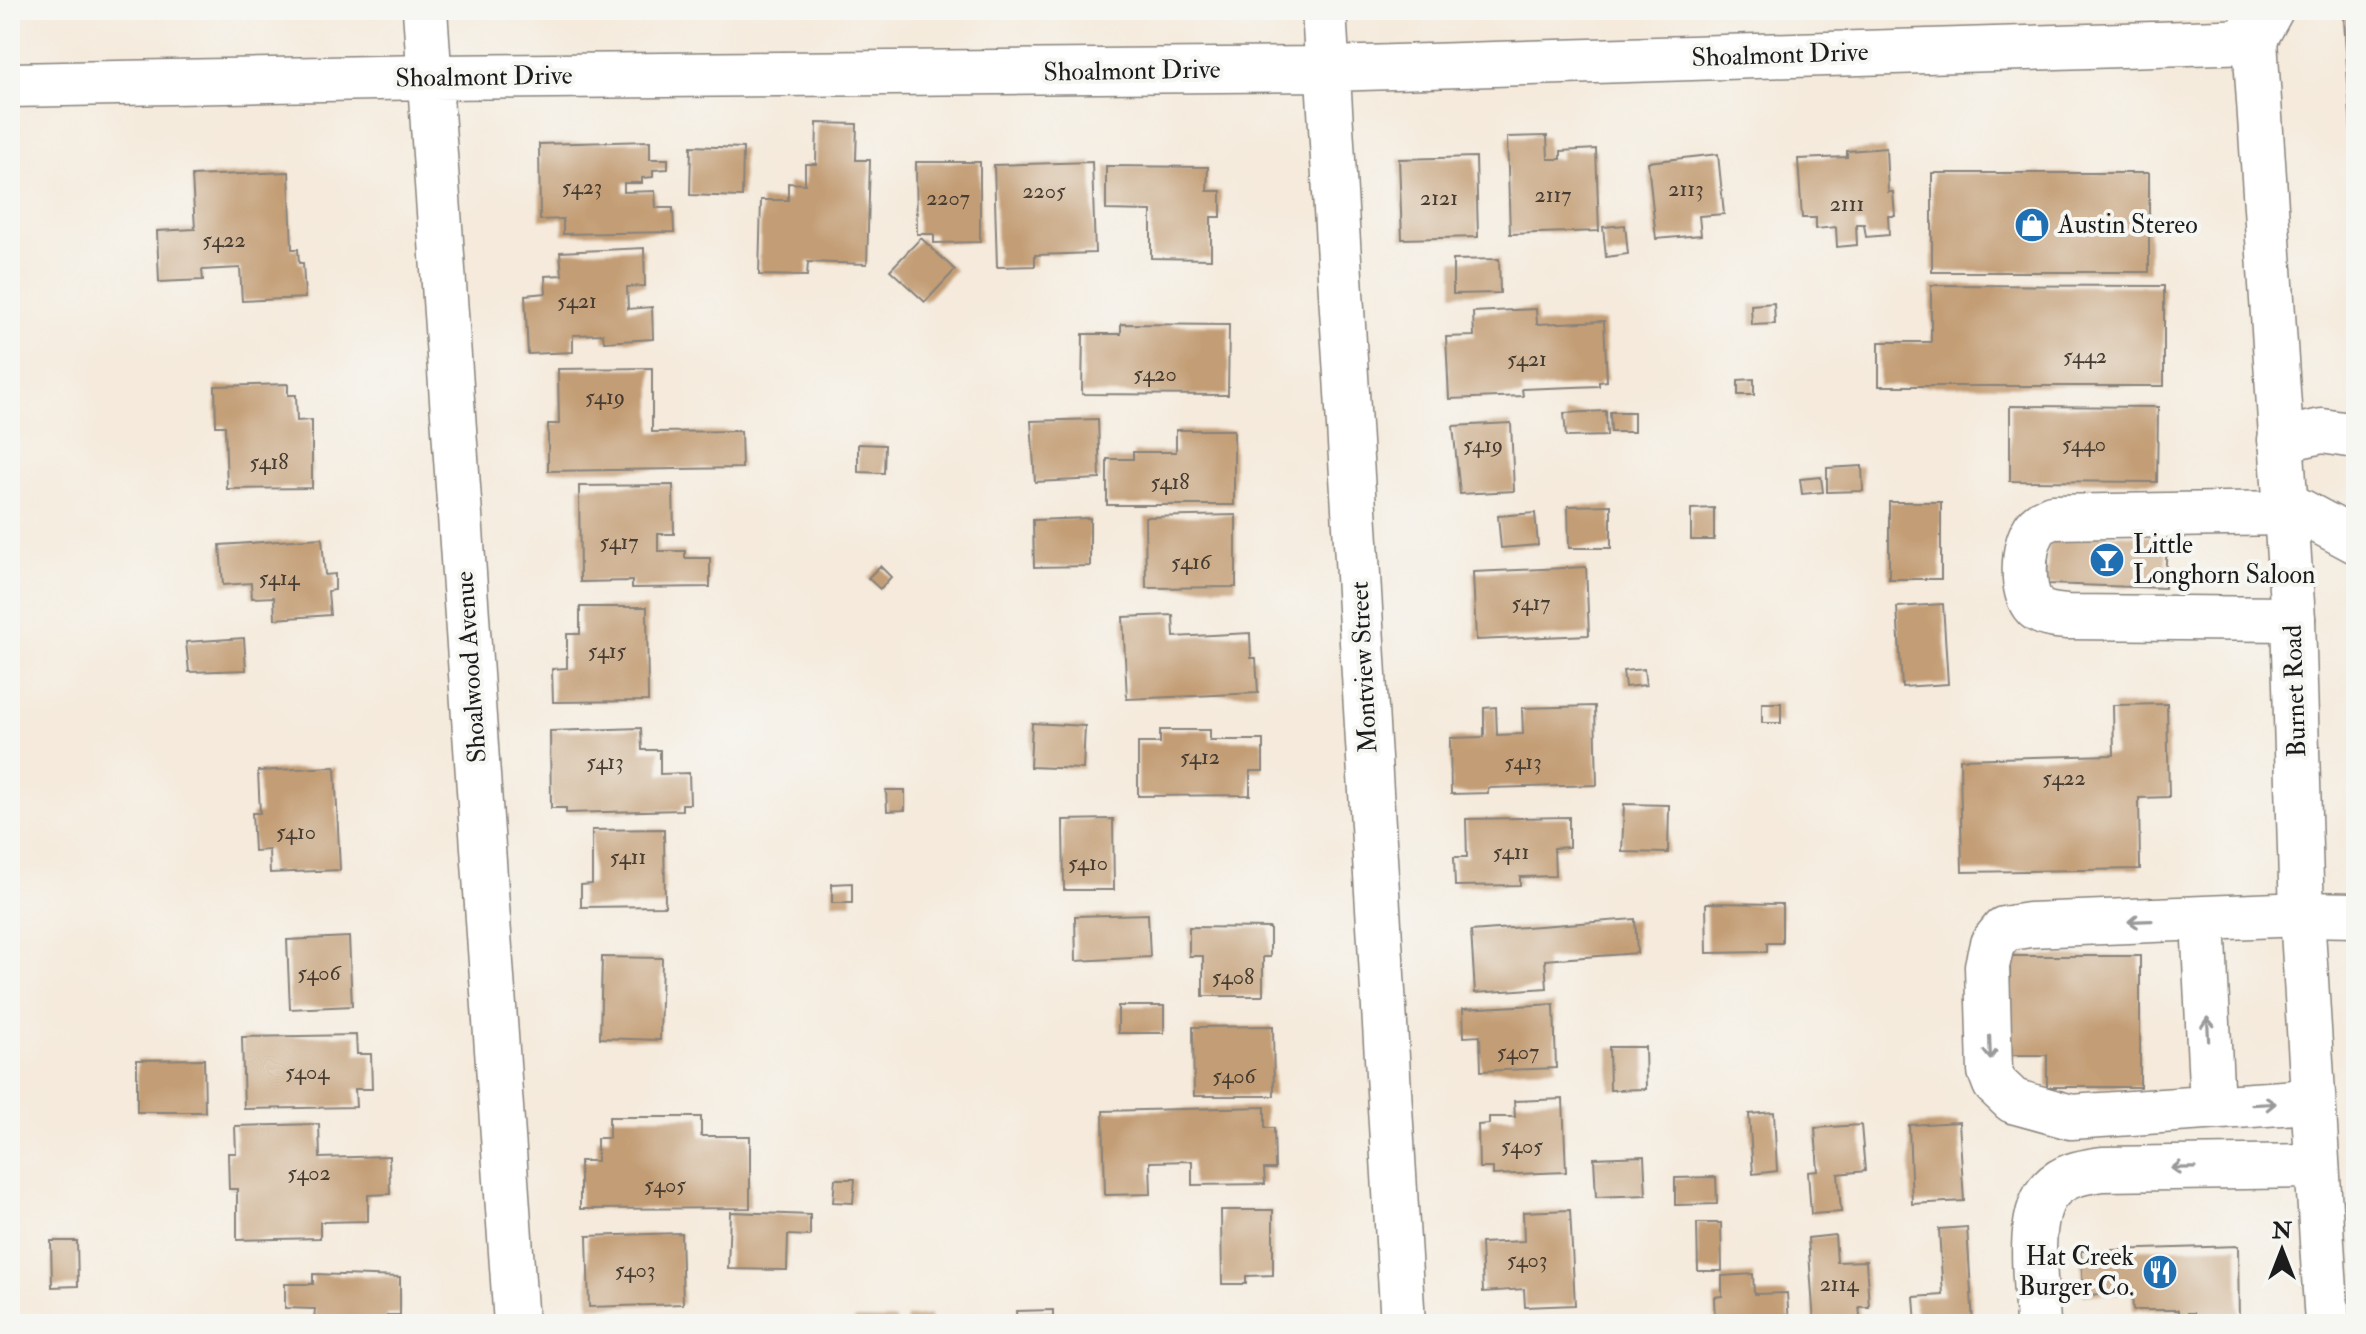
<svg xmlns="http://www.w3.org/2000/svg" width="2366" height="1334" font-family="'IM FELL Double Pica',serif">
<rect width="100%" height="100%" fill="#f6f6f2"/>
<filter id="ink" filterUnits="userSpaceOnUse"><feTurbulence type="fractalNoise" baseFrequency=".0125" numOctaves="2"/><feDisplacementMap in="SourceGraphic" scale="16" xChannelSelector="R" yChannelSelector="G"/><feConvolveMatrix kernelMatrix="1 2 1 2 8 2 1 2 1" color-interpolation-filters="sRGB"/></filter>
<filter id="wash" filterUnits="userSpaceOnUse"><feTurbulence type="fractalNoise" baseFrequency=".006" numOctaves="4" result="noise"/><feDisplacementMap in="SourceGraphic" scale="32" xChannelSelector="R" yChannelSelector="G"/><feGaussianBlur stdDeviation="1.8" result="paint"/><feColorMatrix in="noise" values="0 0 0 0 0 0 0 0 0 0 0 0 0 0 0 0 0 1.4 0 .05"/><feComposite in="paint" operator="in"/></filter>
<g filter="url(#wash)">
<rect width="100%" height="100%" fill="#f5eadb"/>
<g id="blocks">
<path fill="#c39d75" d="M2348,10H2356V151L2352,149L2344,18Z
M817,123L857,124L856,160H870L867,264L808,262L807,276L759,275L761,200H788V183L805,184V164H816Z
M1547,136L1548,159H1561V151L1596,149L1599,231L1510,234L1507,137Z
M650,141V159H668V169L653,170V177L642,178V183H624V192L655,191L656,208H673L674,232L563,234V219L540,220L539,144Z
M691,146L743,148L742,197L690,195Z
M1886,148L1888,192H1893L1895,216H1888L1889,235L1866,237L1864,224H1856L1857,245L1837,247L1836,227L1816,229V218H1802L1798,159L1847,157V151Z
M1718,154L1724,214L1699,216L1701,235L1656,239L1648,162Z
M1476,157L1478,237L1402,239L1399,159Z
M916,162H980V242L934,243V234H917Z
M1092,162L1095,253L1035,255V266L997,267L994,165Z
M1106,166L1208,167L1207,191H1221V217H1211V259L1151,258V211L1106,210Z
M289,172L292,249H298L299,263H303L305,298L242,301L240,268L202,270L203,280L159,282L157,231L195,229L192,176Z
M1932,173H2149V272H1932Z
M1625,225L1628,254L1606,257L1603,227Z
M921,238L955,270L925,302L890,270Z
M644,248L645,286L627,287L628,309L652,307L653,339L604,342L603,334L573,335V352L528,354L525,295L546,293L545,276L562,275L560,252Z
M1499,259L1500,293L1453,294V260Z
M1931,285L2164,286V386H1879V342H1931Z
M1774,303L1775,324L1752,325L1751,305Z
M1536,309L1537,324L1604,321L1607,381L1599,382V386L1522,389L1523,396L1449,399L1446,337L1474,336L1473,312Z
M1121,324L1229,325L1228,395L1082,394L1083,334H1121Z
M652,368V432L741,431L742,468L548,471V424H559L558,369Z
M1754,379V395H1738V380Z
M288,384V395H296L297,421L312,420V488L227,489L225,426H216L215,386Z
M2010,406L2158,407L2157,482L2010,481Z
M1606,411L1607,436L1566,437L1564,413Z
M1610,412H1634V432H1611Z
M1098,419L1100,479L1035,482L1031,421Z
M1511,423L1514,491L1460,494L1453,426Z
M1176,430H1234V505H1107V459H1133V452H1176Z
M858,444L885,445L884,473L858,472Z
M1862,466L1863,491L1827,492V468Z
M1821,477L1823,492L1802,494L1800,479Z
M673,485L674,534H658V551H685V558H710V587L632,588V581L580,582L579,486Z
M1889,502H1941V579H1889Z
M1611,505V548H1569L1568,506Z
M1714,508V540H1691V509Z
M1535,513L1538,545L1501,548L1498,516Z
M1236,515V587L1146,588L1145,517Z
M1090,518V566L1034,567L1033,520Z
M2049,532L2167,536L2165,588L2047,584Z
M322,538L325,575L335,574V590L328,591L330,615L275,619L274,597L252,598L251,583L223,585L220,545Z
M880,566L891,577L880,589L868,578Z
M1586,567L1589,635L1476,640L1473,572Z
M1943,604L1948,684L1902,687L1897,607Z
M580,607H647L648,701L553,702L552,669L567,668V634H580Z
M1173,615L1174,637L1250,633L1251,658H1256L1258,693L1127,699L1123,617Z
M244,638L246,670L189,672L186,642Z
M1644,669L1646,685L1625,687L1623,671Z
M1762,703H1781V723H1762Z
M2167,704L2169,797L2139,798L2140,869L1962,872L1960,759L2114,755L2113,705Z
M1595,706L1597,785L1488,788V793L1451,794L1450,738L1484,737V708L1496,707L1497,735L1523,734L1522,708Z
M1032,723L1085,726L1083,769L1030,767Z
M641,728L642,750H660V774L689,773L690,804H682V810L566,813V808H551L550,731Z
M1160,730H1210V740H1263V771H1250V795L1138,796V743H1160Z
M335,767L340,870L270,873L269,850L254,851L252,813H260L258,771Z
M886,790H905V810L887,811Z
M1624,804L1669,805L1668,853L1622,852Z
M1569,817V847L1554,848L1555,876L1520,877V885L1455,886L1454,857H1467L1466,819Z
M1113,819L1114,890H1064L1063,820Z
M664,829L665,906L581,907V885L592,884V830Z
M852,883V903H832V884Z
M1706,903L1782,904V943H1767V952L1707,953Z
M1148,914L1150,957L1076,961L1075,916Z
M1635,919L1637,953L1545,960L1547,988L1475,993L1471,931Z
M1189,927L1270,928V957H1263V996H1203V956H1189Z
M349,937L352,1006L290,1009L287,940Z
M10,949H13L16,975L10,976Z
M2010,956H2140V1087H2047V1055H2010Z
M602,957L662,958L660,1040L600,1038Z
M1554,1004L1556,1068L1481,1071L1480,1036L1464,1037L1463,1009Z
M1118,1006H1164V1033H1118Z
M1273,1026L1274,1096H1194L1193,1027Z
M356,1035L357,1054H371L372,1089H355L356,1107L244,1109L242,1037Z
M1609,1047H1645L1646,1089L1610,1090Z
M204,1059L205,1112H137V1060Z
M1563,1099L1566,1172L1493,1175V1168H1479L1478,1125L1489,1124V1117H1515L1514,1101Z
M1265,1107V1128H1274L1275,1169H1264L1265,1184L1192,1185V1161L1150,1162L1151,1194L1105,1195L1103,1111Z
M1774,1112L1777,1171L1753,1174L1749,1114Z
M609,1117H701V1136H750V1208L580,1209V1161H597V1138H609Z
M1959,1122L1964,1201L1912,1204L1909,1125Z
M319,1124L320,1158L389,1156L390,1194L368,1195V1221L320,1222V1238L237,1240V1189H229L228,1153H236L235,1126Z
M1861,1125L1865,1171L1838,1174L1841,1212L1811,1214L1808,1172L1818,1171L1815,1128Z
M1644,1156L1646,1195L1596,1197L1594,1158Z
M1716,1177L1717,1204L1675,1205V1178Z
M835,1179H855L853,1203L833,1202Z
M1221,1210H1273V1275L1246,1276V1284H1222Z
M1570,1210L1575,1305L1525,1307L1524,1289L1483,1292L1481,1243L1524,1241L1523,1212Z
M730,1212L810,1215V1236L788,1235L787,1270L728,1269Z
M1697,1223H1721L1722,1271H1698Z
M1967,1227L1973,1324H1916L1914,1297L1943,1295L1939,1229Z
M681,1233L683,1304L589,1307L587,1236Z
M1835,1235L1837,1262L1866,1261L1869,1307H1859L1861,1324H1814L1808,1238Z
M51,1241H77L78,1286L52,1287Z
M2238,1246L2239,1324H2194V1313H2188V1318H2179L2178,1310H2133L2132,1293L2083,1295L2081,1251Z
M313,1274L400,1277V1315H387V1324H329V1319H314L315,1309L285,1308V1284H313Z
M1753,1274L1754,1294L1787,1293L1789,1324H1715L1714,1297L1722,1296V1276Z
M1053,1310V1324H1017L1016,1311Z
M930,1315L931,1324H906V1317Z
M854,1319H896V1324H854Z"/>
</g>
</g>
<g filter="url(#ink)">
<use href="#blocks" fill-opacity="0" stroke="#88837c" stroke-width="2"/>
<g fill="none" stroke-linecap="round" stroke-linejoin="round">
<defs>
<path id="minor" d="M425,10L516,1324
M1324,10L1403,1324
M10,85L430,77L1329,69L2254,41L2271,10
M2280,440L2322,431L2356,436
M2285,503L2356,541
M2285,513L2052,517C2044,521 2037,523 2033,532C2023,549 2021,588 2033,605C2040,615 2055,616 2067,617L2293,619
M2203,919L2212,1107
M2312,1101L2071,1117L2013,1101L1995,1084L1990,1071L1987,966L1992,944L2004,929L2029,925L2302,914L2356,915
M2038,1324C2037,1288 2024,1216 2051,1189C2065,1174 2084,1172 2103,1169L2317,1166"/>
<path id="major" d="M2253,10L2293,619L2302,914L2327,1324"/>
</defs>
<use href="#minor" stroke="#88837c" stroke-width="47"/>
<use href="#major" stroke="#88837c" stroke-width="47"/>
<use href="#minor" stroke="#fff" stroke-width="44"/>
<use href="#major" stroke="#fff" stroke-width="44"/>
</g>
<defs><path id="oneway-shaft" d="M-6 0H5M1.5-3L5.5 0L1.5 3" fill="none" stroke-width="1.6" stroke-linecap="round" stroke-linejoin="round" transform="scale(2)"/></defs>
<g stroke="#999">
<use href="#oneway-shaft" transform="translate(2140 921) rotate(178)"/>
<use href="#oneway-shaft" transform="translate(2208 1029) rotate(-93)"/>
<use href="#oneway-shaft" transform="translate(1990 1048) rotate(88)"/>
<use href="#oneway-shaft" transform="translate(2264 1104) rotate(-3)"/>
<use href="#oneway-shaft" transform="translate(2183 1168) rotate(179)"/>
</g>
</g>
<defs>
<symbol id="shop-disc" viewBox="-11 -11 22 22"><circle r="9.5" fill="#1f6fb2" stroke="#f6f6f2"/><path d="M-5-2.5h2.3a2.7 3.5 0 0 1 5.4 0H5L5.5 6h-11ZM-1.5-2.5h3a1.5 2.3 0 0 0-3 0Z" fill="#fff"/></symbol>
<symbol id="bar-disc" viewBox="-11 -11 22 22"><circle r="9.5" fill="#1f6fb2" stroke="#f6f6f2"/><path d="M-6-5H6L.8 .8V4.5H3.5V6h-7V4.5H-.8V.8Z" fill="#fff"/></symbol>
<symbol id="restaurant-disc" viewBox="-11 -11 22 22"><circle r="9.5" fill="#1f6fb2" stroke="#f6f6f2"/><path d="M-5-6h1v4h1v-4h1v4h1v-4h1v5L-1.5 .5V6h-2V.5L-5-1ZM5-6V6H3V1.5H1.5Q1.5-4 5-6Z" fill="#fff"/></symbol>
</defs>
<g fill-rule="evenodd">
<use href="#shop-disc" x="2012" y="205" width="40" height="40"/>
<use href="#bar-disc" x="2087" y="540" width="40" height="40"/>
<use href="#restaurant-disc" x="2140" y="1252" width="40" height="40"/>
</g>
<g text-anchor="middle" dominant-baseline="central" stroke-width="8" stroke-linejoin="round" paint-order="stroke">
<g font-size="22" fill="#463c32">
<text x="582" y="187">5423</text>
<text x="1686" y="189">2113</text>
<text x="1044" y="191">2205</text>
<text x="1553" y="195">2117</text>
<text x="948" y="198">2207</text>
<text x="1439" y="198">2121</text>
<text x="1847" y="204">2111</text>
<text x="224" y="240">5422</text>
<text x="577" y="301">5421</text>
<text x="2085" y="356">5442</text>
<text x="1527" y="359">5421</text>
<text x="1155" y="374">5420</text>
<text x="605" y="397">5419</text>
<text x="2084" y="444">5440</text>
<text x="1483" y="445">5419</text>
<text x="269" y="462">5418</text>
<text x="1170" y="482">5418</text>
<text x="619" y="542">5417</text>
<text x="1191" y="562">5416</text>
<text x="279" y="578">5414</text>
<text x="1531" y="603">5417</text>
<text x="607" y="651">5415</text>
<text x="1200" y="757">5412</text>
<text x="605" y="762">5413</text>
<text x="1523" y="762">5413</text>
<text x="2064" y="778">5422</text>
<text x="296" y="832">5410</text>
<text x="1511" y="852">5411</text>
<text x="628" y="857">5411</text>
<text x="1088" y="863">5410</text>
<text x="319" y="973">5406</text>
<text x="1233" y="977">5408</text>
<text x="1518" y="1052">5407</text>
<text x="307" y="1072">5404</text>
<text x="1234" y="1076">5406</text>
<text x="1522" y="1146">5405</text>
<text x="309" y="1173">5402</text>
<text x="665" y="1185">5405</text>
<text x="1527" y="1260">5403</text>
<text x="635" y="1270">5403</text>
<text x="1839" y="1284">2114</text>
</g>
<g font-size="26" fill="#1c1c1c" stroke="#f6f6f2">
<text transform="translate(1780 55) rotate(-2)">Shoalmont Drive</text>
<text transform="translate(1132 71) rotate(-1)">Shoalmont Drive</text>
<text transform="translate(484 77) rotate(-1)">Shoalmont Drive</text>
<text transform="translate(471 667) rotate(-94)">Shoalwood Avenue</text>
<text transform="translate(1364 667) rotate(-93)">Montview Street</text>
<text transform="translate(2295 691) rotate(-92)">Burnet Road</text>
</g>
<g font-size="26" fill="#1c1c1c" stroke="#f6f6f2" text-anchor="start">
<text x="2058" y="225">Austin Stereo</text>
<text x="2133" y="545">Little<tspan x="2133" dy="30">Longhorn Saloon</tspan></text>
<text x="2134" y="1257" text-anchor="end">Hat Creek<tspan x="2134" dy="30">Burger Co.</tspan></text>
</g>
</g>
<rect width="2366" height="1334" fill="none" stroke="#f6f6f2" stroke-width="40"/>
<g transform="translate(2282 1250)" stroke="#f6f6f2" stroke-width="6" paint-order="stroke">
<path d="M0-6L14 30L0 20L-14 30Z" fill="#1c1c1c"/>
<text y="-12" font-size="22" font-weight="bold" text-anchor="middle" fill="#1c1c1c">N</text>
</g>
</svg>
